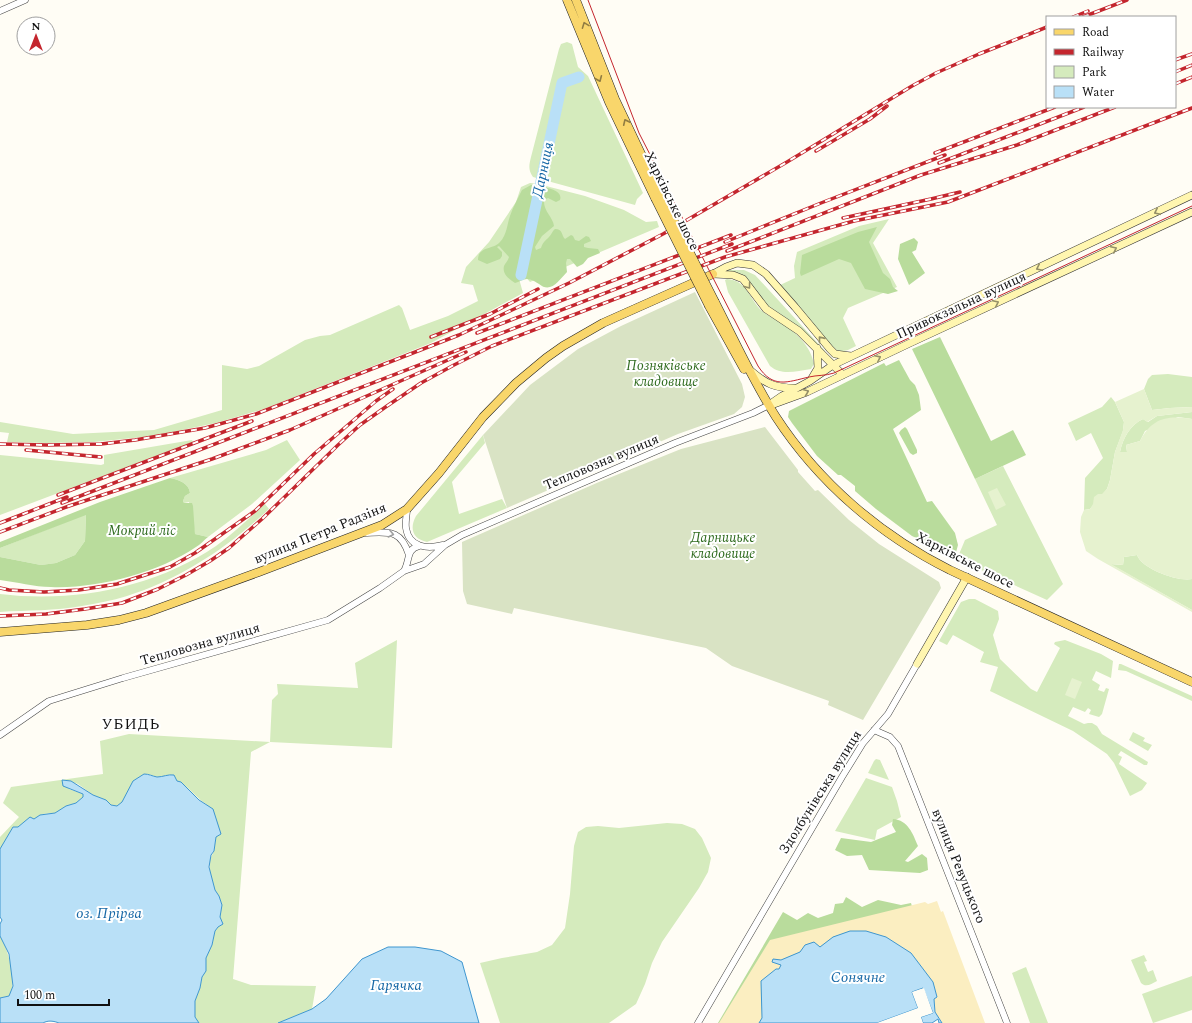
<svg xmlns="http://www.w3.org/2000/svg" width="1192" height="1023" font-family="Spectral,serif">
<rect width="100%" height="100%" fill="#fffdf5"/>
<path fill="#d5ebbd" d="M567,42L572,44L578,67L588,76L643,193L637,199L635,205L533,177C528,170 529,165 531,157L559,49L561,44Z
M530,183L538,184L518,275L523,293L431,343L264,409L216,423L153,436L94,442L47,443L7,442L9,433L0,432V422L73,434L154,430L222,410V365L247,369L259,366L305,340L320,336L330,335L399,305L402,308L410,330L448,316L478,301L473,285L461,283L466,267L489,242L516,202L521,187Z
M542,185L585,196L624,210L646,222L657,221L659,227L530,282L524,275Z
M889,219L873,243L897,287L848,308L843,318L856,346L848,350L839,352L831,345L778,286L795,278L794,266L797,252L859,226Z
M726,270H744L755,275L825,351L823,353L796,325L772,312L753,290L726,272Z
M727,279C747,280 749,299 762,311C768,316 776,319 783,324C797,333 811,347 814,364L811,369C796,371 782,376 770,366L728,292L725,280Z
M1168,374L1192,377V407L1170,408L1152,410L1144,389L1148,379L1152,375Z
M1111,397L1115,402L1124,422L1123,431L1115,452L1110,480L1107,489L1090,509L1084,510L1085,478L1103,458L1091,433L1076,441L1068,423L1102,407Z
M1192,412V419L1178,417L1145,431L1140,441L1126,445L1127,452H1120C1123,438 1130,425 1143,419L1148,422L1157,416Z
M483,435L485,443L452,482L459,514L502,499L507,508L427,542C413,539 409,529 416,516Z
M192,440L193,442L0,515V455L101,465L104,464V455Z
M287,440L300,460L252,504L208,537L195,534L189,502L184,503L183,501L185,496L190,493C189,483 179,480 170,478L266,450Z
M1003,466L1063,584L1047,600L957,559L965,540L997,525L975,479Z
M265,504L269,509C229,547 179,580 127,596C112,601 97,603 82,606C56,611 27,610 0,612V594C74,603 154,588 216,546C233,534 249,518 265,504Z
M86,514L85,541L75,555L56,563L41,565L0,557V548Z
M1137,555C1142,569 1178,582 1192,579V610L1110,564L1123,565L1124,557Z
M969,599H975L998,611L999,619L993,635L1000,659L1031,689L1037,692L1060,648L1054,644L1055,642L1065,640L1101,654L1113,661L1111,678L1096,671L1092,680L1100,685L1098,690L1104,692L1106,688L1109,689L1102,714L1099,717L1089,714L1091,710L1088,708L1085,712L1073,707L1068,716L1084,724L1088,723H1092L1097,726L1102,734L1148,762L1147,765H1144L1121,751L1118,755L1122,757L1119,764L1147,783L1142,790L1130,796L1114,763L1107,754L1073,731L990,691L998,667L980,662L984,652L953,635L947,645L939,641L961,602Z
M397,640L392,748L270,742L251,752L233,979L251,985L316,986L312,1009L278,1023H199L195,1017V1001L200,988L202,977L206,971V958L212,945L215,931L218,927L222,905L219,896L215,890L210,875V859L214,851L216,837L206,804C196,798 187,784 177,781L171,775C167,776 163,777 158,777C153,777 148,772 143,775C128,781 127,803 117,806L111,805L106,800L93,795L78,784L65,780L69,789L83,794V797L76,803L66,806L55,813L43,814L34,819L27,820L21,825L16,828L0,849V837L19,817L3,803L11,787L103,774L100,741L129,734L270,742L272,700L278,694L277,684L358,688L355,663Z
M1119,664H1121L1192,696V701L1126,671L1118,670Z
M1133,732L1145,738L1143,741L1152,745L1148,751L1129,740Z
M876,759L880,760L889,780L868,773L874,761Z
M866,778L892,787L897,801L901,817L877,830L875,840L835,831Z
M667,823L682,824L695,829L702,838L711,858L708,872L699,888L662,942L652,963L645,984L636,1004L609,1023H500L480,963L502,958L537,952L552,945L565,928L570,894L574,846L578,832L586,827L598,826L619,828Z
M0,936C8,948 18,984 9,996L0,998Z
M1144,955L1147,961L1144,962L1148,972L1153,970L1157,981C1151,984 1146,988 1141,983L1131,960Z
M1026,967L1048,1023H1030L1012,973Z
M1192,976V1010L1153,1023L1142,994Z"/>
<path fill="#b9dc9c" d="M531,185C540,187 564,188 560,200L556,202L548,198L544,200C543,211 553,217 554,226L542,236L535,247L536,250L541,248C543,242 545,241 549,237C552,234 552,231 555,229C563,229 561,235 565,239L571,235L573,236L575,240L579,241L586,236L589,237L591,241L584,244V247L588,248L598,249L600,253L588,258L583,264L577,267L570,259H567L566,263L567,272C559,280 551,294 539,284C536,282 531,279 527,279C523,279 519,282 515,283C509,279 502,274 504,266C505,263 508,261 509,257L499,246L497,247L502,252V256L500,259L487,264L478,260C478,246 493,250 500,242C507,235 507,224 510,216C513,207 518,198 522,190Z
M877,227L869,242L883,273L890,279L893,287L898,291L888,294L865,289L851,263L839,259L801,276L800,273L802,255L858,232Z
M914,238L918,242L916,250L912,252L925,273L909,285L898,259L900,244Z
M940,337L991,441L1013,430L1026,455L975,479L912,349Z
M899,360L910,380L915,385L919,395L921,410L893,429L927,502L932,501L955,533L958,545L955,556L912,536L876,509L855,491V486L841,475H838L817,456L792,423L788,417L789,411L884,363L886,366Z
M905,427L907,429L917,450V453L913,455L910,453L899,433L901,430Z
M170,478C179,480 189,483 190,493L185,496L183,501L184,503H192L193,506L195,534L208,537C204,540 200,545 196,547C158,573 96,589 51,587C34,587 17,582 0,580V557L41,565L56,563L75,555L85,541L86,515L0,548V542L100,502Z
M893,819C908,820 913,834 918,846L905,861L908,862L922,854L927,858L928,870L920,873L869,870L862,855L847,856L835,850L841,838L871,842L896,832L892,825Z
M846,897L862,907L878,900L901,905L911,903L921,937L920,959L891,945L763,1023H718L783,912L797,920L808,913L818,918L833,913L835,904L843,903Z"/>
<path fill="#fbeec1" d="M937,901L941,912L943,911L985,1023H942L935,1012L934,999L937,997L850,931L833,937L820,947L814,942L805,945L800,952L781,960L773,959V962L781,965L779,969L761,981L762,1018L759,1023H719L770,940L925,902L928,904Z"/>
<path fill="#d9e3c4" d="M695,292L742,384L745,397L742,407L734,414L678,434L507,508L483,435L530,385L578,349L621,326Z
M765,427L798,470V472L815,491L818,490L849,520L879,544L939,582L941,588L863,720L828,705L829,701L732,666L706,648L514,608L512,614L467,604L463,591L462,542L599,482L681,449Z"/>
<path fill="#e6f2cf" d="M1144,389L1152,410L1170,408L1192,407V412L1157,416L1147,422L1143,419C1130,425 1123,438 1120,452H1127L1126,445L1140,441C1152,418 1167,415 1192,419V579C1178,582 1142,569 1137,555L1124,557L1123,565L1111,564L1192,610V612L1098,559L1086,551L1080,532L1081,517L1084,510L1090,509L1093,504L1094,497L1098,494H1102L1107,489L1110,480L1115,452L1123,430L1124,422L1115,402Z
M997,488L1006,505L996,510L988,492Z
M1072,678L1082,682L1075,699L1065,695Z"/>
<path fill="#b9e0f7" stroke="#3f96cf" d="M144,774C149,774 152,776 157,777C163,777 168,774 174,775L177,781L181,782L199,800L213,809L221,834L216,837L214,851L211,855L209,867L215,890L219,896L222,905L220,917L223,924L218,927L215,931L212,945L206,958V971L202,977L200,988L195,1001V1017L199,1023H59C54,1021 48,1020 43,1023H0V998L9,996L13,986L9,954L0,936V924L2,920L0,917V849L13,827H18L30,817L34,819L40,815L55,813L66,806L76,803L83,797V794L63,786L62,780L71,781L93,795L106,800L111,805L117,806L122,802L133,781Z
M850,931H866L886,937L911,953L933,982L937,997L934,999L935,1012L942,1023H939L938,1019L932,1023H923L921,1017L933,1013L923,988L912,992L918,1008L877,1023H759L762,1018L761,981L776,969H779L781,965L772,962L773,959L781,960L800,952L805,945L814,942L820,947L833,937Z
M388,947H415L441,951L462,962L479,1023H278L312,1009L326,999L362,959Z"/>
<path fill="#fffdf5" d="M924,988L933,1013L921,1017L923,1023H921L919,1016L930,1012L922,991L915,993L920,1008L919,1010L882,1023H877L918,1008L912,992Z"/>
<g fill="none" stroke-linecap="round" stroke-linejoin="round">
<path stroke="#b9e0f7" stroke-width="11" d="M521,275L562,83L579,77"/>
<defs>
<path id="tertiary" d="M0,11L25,0
M407,509C407,515 405,522 406,528C409,548 428,549 443,545
M367,533C391,532 401,530 409,555
M404,571C410,561 406,549 419,546
M874,730L890,737L898,746L1007,1023
M0,735L49,701L123,678L328,620L380,588L404,571L424,564L445,545L462,535L675,443L753,413L769,405
M698,1023L842,777L863,743L888,714L917,664"/>
<path id="secondary" d="M713,274L726,267L737,263L753,265L766,274L795,307L830,349L835,354L851,356
M714,274L733,275L743,279L766,309L799,331L843,375
M751,371C766,384 775,388 795,388
M812,378L818,368L817,348
M774,404L807,392L910,343L1192,212
M769,405L782,396L810,381L833,365L1192,195
M917,664L967,577"/>
<path id="primary" d="M567,0L609,102L655,198
M576,0L615,99L661,196
M715,302C735,341 753,381 776,417C819,483 880,535 950,570L1192,682
M709,306L744,369
M0,632L87,625L119,620L146,613L259,572L382,525L407,509L439,473L483,417L516,383L546,358L563,346L603,323L713,274"/>
</defs>
<use href="#tertiary" stroke="#444" stroke-width="7"/>
<use href="#secondary" stroke="#333" stroke-width="8"/>
<use href="#primary" stroke="#222" stroke-width="9"/>
<use href="#tertiary" stroke="#fff" stroke-width="6"/>
<use href="#secondary" stroke="#fff6b0" stroke-width="7"/>
<use href="#primary" stroke="#f9d66b" stroke-width="8"/>
<path stroke="#c4262e" stroke-width="1" d="M588,0L639,133L758,366C773,389 787,382 809,377C817,375 825,376 834,373L1192,206"/>
<defs>
<path id="rail" d="M1073,17L1088,11
M1083,17L1127,0
M1175,60L1192,54
M1175,72L1192,65
M1175,84L1192,77
M816,151L870,119L887,106
M935,153L1055,107
M939,163L1084,107
M843,218L931,199L960,192
M725,242L821,203L945,155
M727,251L921,175L1017,145L1115,107
M477,333L731,235
M431,337L490,314L538,289
M0,444L47,445L101,444L135,440L205,428L256,414L459,335L569,283L663,234L787,162L912,86L936,73L979,54L1047,27
M26,450L101,457
M58,495L252,421
M62,503L732,244
M0,523L67,497
M0,532L69,506L212,459L290,430L466,352
M0,588L9,590L44,592L79,590L117,584L170,567L195,553L255,511L314,454L376,401L393,389
M0,616L46,614L85,609L122,603L158,589L186,575L210,561L229,548L262,519L338,445L360,425L387,406L421,383L454,365L492,346L725,257L854,221L948,202L1192,108"/>
</defs>
<use href="#rail" stroke="#c4262e" stroke-width="3.5"/>
<use href="#rail" stroke="#fff" stroke-width="2" stroke-dasharray="6" stroke-linecap="butt"/>
<defs>
<path id="primary-bridge" d="M661,196L715,302
M655,198L709,306"/>
</defs>
<use href="#primary-bridge" stroke="#222" stroke-width="9" stroke-linecap="butt"/>
<use href="#primary-bridge" stroke="#f9d66b" stroke-width="8"/>
</g>
<defs><path id="oneway-chevron" d="M-2-3.5L2.5 0L-2 3.5" fill="none" stroke-width="1.6" stroke-linecap="round" stroke-linejoin="round"/></defs>
<g stroke="#917d42">
<use href="#oneway-chevron" transform="translate(585 25) rotate(-111)"/>
<use href="#oneway-chevron" transform="translate(599 79) rotate(67)"/>
<use href="#oneway-chevron" transform="translate(626 122) rotate(-115)"/>
</g>
<g stroke="#948f68">
<use href="#oneway-chevron" transform="translate(1157 212) rotate(155)"/>
<use href="#oneway-chevron" transform="translate(1114 249) rotate(-25)"/>
<use href="#oneway-chevron" transform="translate(1039 268) rotate(155)"/>
<use href="#oneway-chevron" transform="translate(748 286) rotate(54)"/>
<use href="#oneway-chevron" transform="translate(996 303) rotate(-25)"/>
<use href="#oneway-chevron" transform="translate(821 339) rotate(-129)"/>
<use href="#oneway-chevron" transform="translate(878 358) rotate(-26)"/>
<use href="#oneway-chevron" transform="translate(806 392) rotate(-22)"/>
</g>
<use stroke="#a0a0a0" href="#oneway-chevron" transform="translate(391 534) rotate(13)"/>
<g text-anchor="middle" dominant-baseline="central" stroke-width="4" stroke-linejoin="round" paint-order="stroke">
<g font-size="14" fill="#111" stroke="#fff">
<text transform="translate(672 201) rotate(64)">Харківське шосе</text>
<text transform="translate(961 305) rotate(-25)">Привокзальна вулиця</text>
<text transform="translate(601 462) rotate(-23)">Тепловозна вулиця</text>
<text transform="translate(320 533) rotate(-22)">вулиця Петра Радзіня</text>
<text transform="translate(965 560) rotate(27)">Харківське шосе</text>
<text transform="translate(200 644) rotate(-16)">Тепловозна вулиця</text>
<text transform="translate(820 792) rotate(-58)">Здолбунівська вулиця</text>
<text transform="translate(959 866) rotate(68)">вулиця Ревуцького</text>
</g>
<g font-size="14" font-style="italic" fill="#2f6b1f" stroke="#fff">
<text x="666" y="365">Позняківське<tspan x="666" dy="16">кладовище</tspan></text>
<text x="142" y="530">Мокрий ліс</text>
<text x="723" y="537">Дарницьке<tspan x="723" dy="16">кладовище</tspan></text>
</g>
<g font-size="15" font-style="italic" fill="#1768a6" stroke="#fff">
<text transform="translate(543 170) rotate(-78)">Дарниця</text>
<text x="109" y="913">оз. Прірва</text>
<text x="858" y="977">Сонячне</text>
<text x="396" y="985">Гарячка</text>
</g>
<g font-size="15" letter-spacing="1" fill="#111" stroke="#fff">
<text x="131" y="724">УБИДЬ</text>
</g>
</g>
<rect x="1046" y="16" width="130" height="92" fill="#ffffff" stroke="#a0a0a0"/>
<rect x="1054" y="29" width="20" height="6" fill="#f9d66b" stroke="#a0a0a0"/>
<text x="1082" y="36" font-size="12" fill="#111111">Road</text>
<rect x="1054" y="49" width="20" height="6" fill="#c4262e" stroke="#a0a0a0"/>
<text x="1082" y="56" font-size="12" fill="#111111">Railway</text>
<rect x="1054" y="66" width="20" height="12" fill="#d5ebbd" stroke="#a0a0a0"/>
<text x="1082" y="76" font-size="12" fill="#111111">Park</text>
<rect x="1054" y="86" width="20" height="12" fill="#b9e0f7" stroke="#a0a0a0"/>
<text x="1082" y="96" font-size="12" fill="#111111">Water</text>
<g transform="translate(36 36)"><circle r="19" fill="#ffffff" stroke="#a0a0a0"/>
<path d="M0-3L7 15L0 10L-7 15Z" fill="#c4262e"/>
<text y="-6" font-size="11" font-weight="bold" text-anchor="middle" fill="#111111">N</text>
</g>
<path d="M18 999v6h91v-6" fill="none" stroke="#111111" stroke-width="2"/>
<text x="24" y="999" font-size="12" fill="#111111" stroke="#ffffff" stroke-width="3" paint-order="stroke">100 m</text>
</svg>
